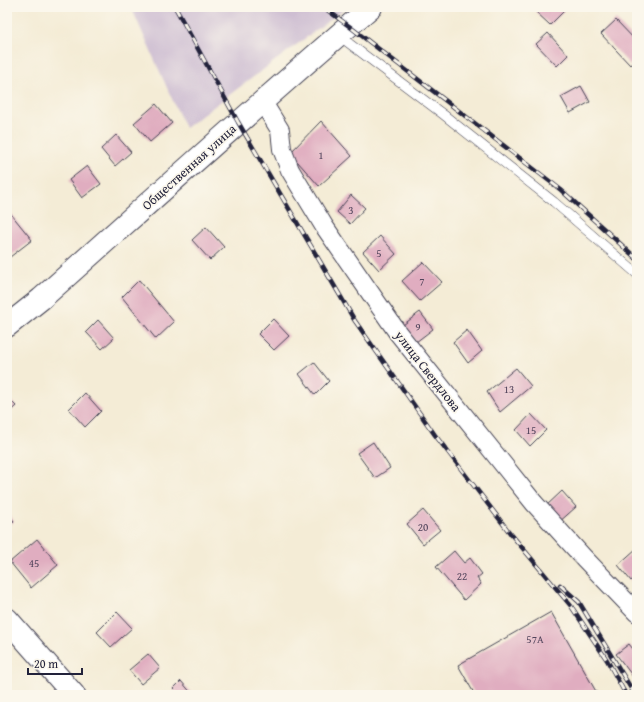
<svg xmlns="http://www.w3.org/2000/svg" width="644" height="702" font-family="'Gentium Book Plus',serif">
<rect width="100%" height="100%" fill="#fbf7ec"/>
<filter id="ink" filterUnits="userSpaceOnUse"><feTurbulence type="fractalNoise" baseFrequency=".025" numOctaves="2"/><feDisplacementMap in="SourceGraphic" scale="8" xChannelSelector="R" yChannelSelector="G"/><feConvolveMatrix kernelMatrix="1 2 1 2 8 2 1 2 1" color-interpolation-filters="sRGB"/></filter>
<filter id="wash" filterUnits="userSpaceOnUse"><feTurbulence type="fractalNoise" baseFrequency=".012" numOctaves="4" result="noise"/><feDisplacementMap in="SourceGraphic" scale="16" xChannelSelector="R" yChannelSelector="G"/><feGaussianBlur stdDeviation="0.9" result="paint"/><feColorMatrix in="noise" values="0 0 0 0 0 0 0 0 0 0 0 0 0 0 0 0 0 1.4 0 .05"/><feComposite in="paint" operator="in"/></filter>
<g filter="url(#wash)">
<rect width="100%" height="100%" fill="#f4ecd6"/>
<path fill="#cebed2" d="M131,7H347L185,128Z"/>
<g id="blocks">
<path fill="#e0adc0" d="M539,7H560L564,11L550,25L535,11Z
M616,20L637,42V58L630,65L601,34Z
M548,33L568,55L557,66L536,44Z
M581,86L590,102L570,113L561,97Z
M156,104L172,123L150,142L134,123Z
M321,121L352,156L319,186L290,153Z
M116,135L131,152L115,166L101,149Z
M87,166L101,184L82,198L69,180Z
M351,195L365,208L350,224L337,212Z
M7,209L32,240L10,257L7,253Z
M206,227L224,247L210,260L192,240Z
M380,236L396,254L379,270L363,252Z
M423,262L442,282L420,301L402,281Z
M139,280L174,322L156,339L122,297Z
M420,312L433,329L416,342L403,325Z
M273,319L289,336L274,350L258,334Z
M98,320L114,338L102,349L86,332Z
M467,330L482,351L468,363L453,342Z
M314,362L329,381L315,395L299,374Z
M516,368L531,386L500,412L487,392Z
M85,393L101,411L85,427L69,409Z
M7,397L16,406L7,414Z
M531,414L546,430L530,446L516,430Z
M373,442L390,468L375,478L357,453Z
M562,491L576,507L558,523L545,507Z
M423,510L440,530L423,544L407,524Z
M7,513L14,521L7,526Z
M37,539L58,565L31,588L10,562Z
M637,548V575L631,581L618,565Z
M454,551L464,563L470,558L482,574L477,578L481,584L464,600L436,567Z
M117,612L132,628L111,647L97,632Z
M551,612L598,695H475L458,665Z
M629,644L637,654V682L616,654Z
M148,654L160,668L141,684L129,670Z
M181,681L193,695H175L177,693L173,689Z"/>
</g>
</g>
<g filter="url(#ink)">
<use href="#blocks" fill-opacity="0" stroke="#424052" stroke-width="1"/>
<g fill="none" stroke-linecap="round" stroke-linejoin="round">
<defs>
<path id="service" d="M338,35L444,115L554,202L637,274"/>
<path id="minor" d="M262,101L280,130L282,149L290,170L324,226L398,333L534,503L584,558L637,613"/>
<path id="secondary" d="M7,326L41,299C151,201 260,102 371,7
M7,619L74,695"/>
</defs>
<use href="#service" stroke="#424052" stroke-width="10"/>
<use href="#minor" stroke="#424052" stroke-width="20"/>
<use href="#secondary" stroke="#424052" stroke-width="24"/>
<use href="#service" stroke="#fff" stroke-width="9"/>
<use href="#minor" stroke="#fff" stroke-width="18"/>
<use href="#secondary" stroke="#fff" stroke-width="22"/>
<defs>
<path id="rail" d="M175,7L238,122L355,321L435,435L510,533L571,606L607,660L626,695
M323,7L349,26L561,190L637,259
M560,585L579,602L635,695"/>
</defs>
<use href="#rail" stroke="#22223b" stroke-width="4.5"/>
<use href="#rail" stroke="#fbf7ec" stroke-width="3" stroke-dasharray="9" stroke-linecap="butt"/>
</g>
</g>
<g text-anchor="middle" dominant-baseline="central" stroke-width="3.5" stroke-linejoin="round" paint-order="stroke">
<g font-size="11" fill="#52455c">
<text x="321" y="155">1</text>
<text x="351" y="210">3</text>
<text x="379" y="253">5</text>
<text x="422" y="281">7</text>
<text x="418" y="327">9</text>
<text x="509" y="389">13</text>
<text x="531" y="430">15</text>
<text x="423" y="527">20</text>
<text x="34" y="563">45</text>
<text x="462" y="576">22</text>
<text x="535" y="639">57А</text>
</g>
<g font-size="13" fill="#22223b" stroke="#fbf7ec">
<text transform="translate(189 167) rotate(-42)">Общественная улица</text>
<text transform="translate(428 371) rotate(52)">улица Свердлова</text>
</g>
</g>
<rect width="644" height="702" fill="none" stroke="#fbf7ec" stroke-width="24"/>
<path d="M28 668v6h54v-6" fill="none" stroke="#22223b" stroke-width="2"/>
<text x="34" y="668" font-size="12" fill="#22223b" stroke="#fbf7ec" stroke-width="3" paint-order="stroke">20 m</text>
</svg>
